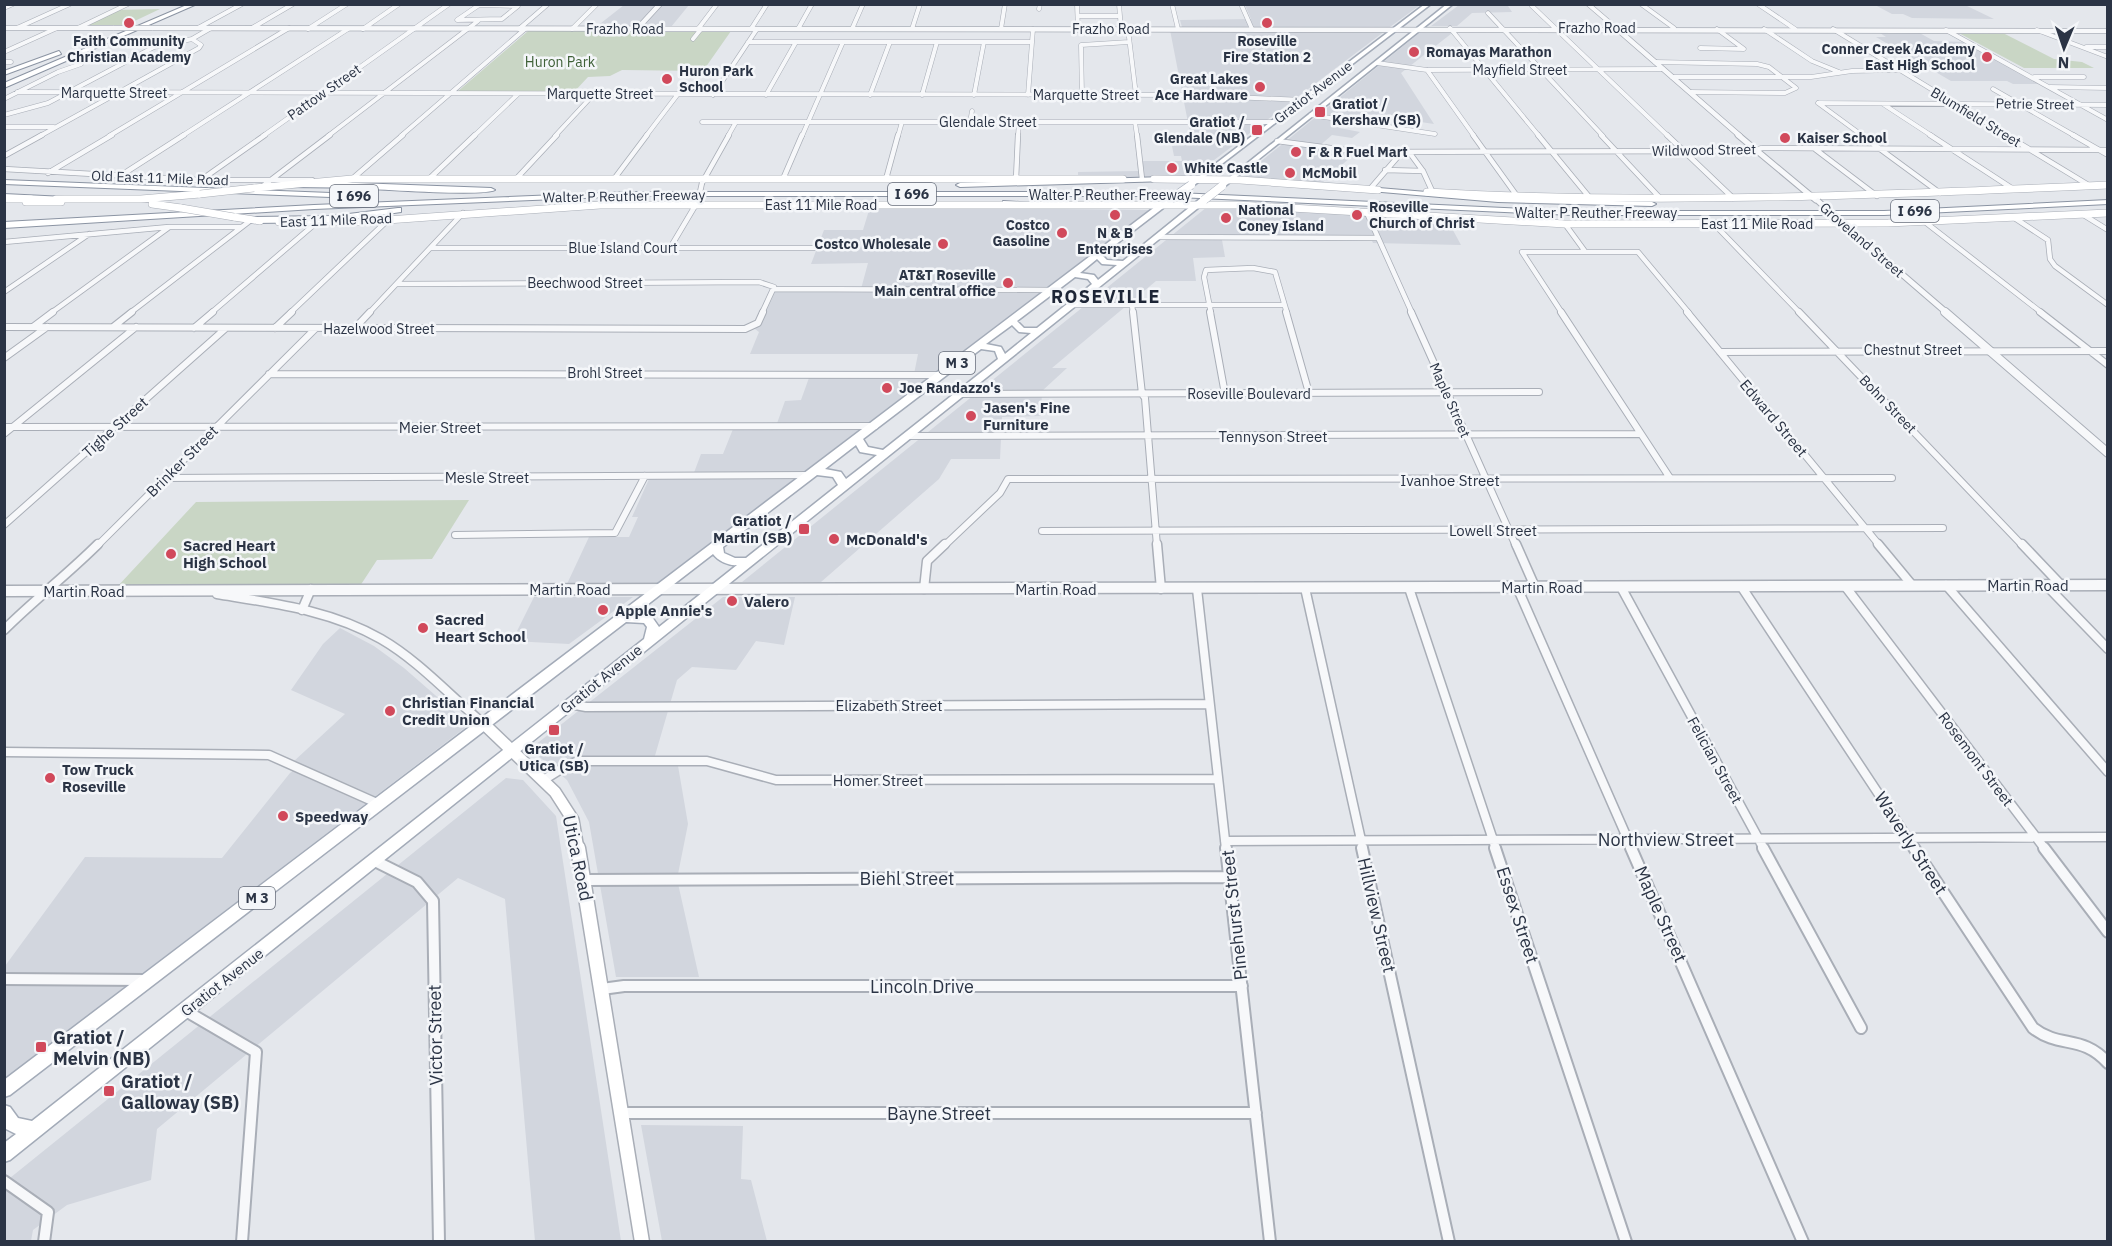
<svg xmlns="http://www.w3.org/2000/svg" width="2112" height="1246" font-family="'IBM Plex Sans',sans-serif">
<rect width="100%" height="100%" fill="#e4e7ec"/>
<path fill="#d2d6de" d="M1583,4L1585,6H1508L1512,12L1472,13L1457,26H1431L1459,5Z
M624,5H689L671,27H596Z
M1245,5H1420L1390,27H1182L1180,20L1251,19Z
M1875,5H1965L1994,19L1912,18L1903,14H1892Z
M1170,30L1385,31L1193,176L1078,178V172L1138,171L1137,161H1182L1181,156H1174L1172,146H1176L1175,138H1191Z
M1423,30H1456L1401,73L1434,124L1361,113L1353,123L1345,121L1339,128L1360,132L1352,138L1332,135L1317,148L1354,154L1322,183L1248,178L1244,175Z
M1877,31H1916L1934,41L1965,42L2039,84H2013L2007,81H1951L1876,37H1886Z
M870,207L1149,210L656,584L566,586L589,537H629L638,517H632L649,479L692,478L701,454H723L733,429H775L785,401L801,400L810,375L914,374L918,354H750L759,332L755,329L774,292L930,291L861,289L868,263L811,264L824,230H863Z
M1207,207L1334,213L1448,221L1461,245L1373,243L1372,241L1222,240L1225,257L1193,258L1196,281H1156L1052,368H1067L1042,391L1041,416L1002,417L1000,459H951L939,479L821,582H742Z
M534,597H633L569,644L512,641Z
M723,597H795L784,645L756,641L736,670L692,667L677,680L654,759L677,760L688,824L677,879L699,977H616L589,822L567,780L530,749Z
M340,628L374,646L404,668L466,722V727L5,1079V966L85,857L222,858L290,773L299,766L293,762L345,714L291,690L323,644Z
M506,778L523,780L556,816L621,1241H535L505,899L458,878L157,1129L151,1180L67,1205L33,1230L31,1241L5,1242V1182Z
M641,1125L743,1126L741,1179L751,1180L767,1241H662Z"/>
<path fill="#c9d6c5" d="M160,9L122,27H83L115,10Z
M528,31H731L703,71L622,70L610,76L588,77L574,92H457Z
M1955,31H1999L2054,59L2082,62L2094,68H2024Z
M469,500L432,559L377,560L360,586L117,587L196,502Z"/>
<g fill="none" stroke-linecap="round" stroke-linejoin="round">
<defs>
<path id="minor-far4" d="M1077,4L1078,29
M1119,4L1121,29
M1172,4L1178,29
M1241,4L1252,29
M1588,4L1616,28
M1641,4L1674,28
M1758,4L1795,29
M479,5L518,6L502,19L457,20Z
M1532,6L1668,136
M4,8L13,4
M1039,9L1040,4
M1488,13L1603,136
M1078,16H1120
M17,28L70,4
M78,28L128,4
M198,28L242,4
M252,28L293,4
M1450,28L1539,136
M308,29L347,4
M363,29L399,4
M519,29L548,4
M572,29L597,4
M698,29L717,4
M751,29L767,4
M798,29L812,4
M852,29L863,4
M912,29L920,4
M1001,29L1005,4
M1128,29L1136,95
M1764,29L1812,61L1839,72
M1833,29L2008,136
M1946,30L2108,120
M2037,30L2108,57
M693,39L701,29
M748,42H1032
M2086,47H2108
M1700,48L1744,49L1717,29
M4,52L57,28
M4,62H11
M1655,62L1757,64L1769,67L1796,88L1785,93L1690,92
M1377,63L1427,70L1663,69
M1427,70L1474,136
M1672,77H1811L1852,71L1899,70
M2034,77H2084
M2050,87L2108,88
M1993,89L2075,136
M17,92L1183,95
M713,95L757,29
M766,95L796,42
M870,95L890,42
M922,95L937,42
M974,95L984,42
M1028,95L1033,29
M1082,95L1081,45L1129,42
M1185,95L1303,100
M4,99L58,72L81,64
M1818,103L2108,105
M1818,103L1863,136
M1883,104L1932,136
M4,115L48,103L154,47L192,39
M1311,115L1435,134
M702,122H1273
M970,122L972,111
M1135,122L1137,136
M4,127H54
M40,136L199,48L201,45L192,39L211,28
M109,136L289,28
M182,136L348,29
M263,136L449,4
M328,136L478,21
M401,136L525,29
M474,136L518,94
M555,136L594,94
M646,136L678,94
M728,136L736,122
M802,136L843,42
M898,136L902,122
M1018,136L1019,122"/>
<path id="minor-far3" d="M1137,135L1142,179
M1473,135L1517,196
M1538,135L1590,198
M1601,135L1660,198
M1667,135L1733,198
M1861,135L1940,193
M1930,135L2013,189
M2006,135L2090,186
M2073,135L2108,155
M1277,141L1361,152L1752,151L1762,148L2108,150
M1815,149L1877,196
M1409,152L1423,171L1433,193
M4,156L42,135
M4,169L200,180H312
M1385,170L1423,171
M48,173L112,135
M120,176L184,135
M352,179L403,135
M429,179L475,135
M516,179L557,135
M614,179L647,135
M783,179L802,135
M886,179L898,135
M1016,179L1018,135
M201,180L265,135
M702,183L729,135
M263,186L330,135
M1370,189L1402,152
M1367,213L1412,313
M2082,214L2108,230
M2013,217L2048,240L2050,259L2055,266L2108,305
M1925,222L2042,313
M1565,224L1584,250
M1714,224L1800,313
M1157,237L1378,238
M4,242L169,227H241
M431,248H816
M670,248L698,201
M397,284L759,282L774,287L762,313
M774,289L1051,290
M4,292L89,234
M1071,305H1283
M1132,305L1133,313
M51,313L168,228
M130,313L251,220
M211,313L316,223
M290,313L389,219
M369,313L463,213
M1211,313L1204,277L1206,270L1253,268L1275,272L1287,313
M1562,313L1522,252H1638L1689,313"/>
<path id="minor-far2" d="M1133,312L1142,394L1145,398L1157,546
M1210,312L1225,394
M1286,312L1309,393
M1411,312L1516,546
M1561,312L1670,478
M1687,312L1880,546
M1799,312L2023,546
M2040,312L2108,365
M4,327L745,329L758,323L763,312
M33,327L53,312
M113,327L132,312
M194,328L213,312
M275,328L292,312
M354,329L370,312
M1720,352L2108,351
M4,358L47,327
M269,374L940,375
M959,394L1539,392
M4,427L875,426
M4,434L136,327
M907,436L1639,434
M165,478L809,475
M4,525L226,328
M1042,531L1943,528
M455,535L615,533L645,476
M97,546L315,329
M944,546L1000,493L1008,479L1892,478"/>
<path id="minor-far1" d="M1157,544L1161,589
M1516,544L1535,587
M1878,544L1912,585
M2022,544L2061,585
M1946,585L2108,772
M2046,585L2108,649
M1741,586L1915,849
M1845,586L2045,849
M1517,587L1632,849
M1621,587L1764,849
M1305,588L1363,849
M1409,588L1496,849
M924,589L927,561L945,544
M1197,589L1226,849
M217,594C272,603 331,610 381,639C419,661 450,696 484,724
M302,610L311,589
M4,630C34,600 68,574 98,544
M570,704L586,707L1209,704
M4,752L269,755L379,804
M545,779L569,764L580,761H707L776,780L1218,779
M1225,841L2108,837"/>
<path id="minor" d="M1226,848L1270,1242
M1362,848L1449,1242
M1495,848L1626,1242
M1631,848L1803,1242
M1763,848L1861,1028
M1914,848L2033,1028C2060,1049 2082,1034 2108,1063
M2044,848L2108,932
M375,861L417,882L433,901L439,1242
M585,880L1229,877
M4,979L145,980
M602,989L624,986H1242
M186,1011L256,1052L242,1242
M621,1113H1256
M4,1181L48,1212L44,1242"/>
<path id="tertiary-far3" d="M4,28H114
M152,28L2108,31
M1616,28L1740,136
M637,29L660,4"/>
<path id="tertiary-far2" d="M1738,135L1816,200
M1839,220L1947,313"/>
<path id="tertiary-far1" d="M1945,312L2108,453"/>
<path id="tertiary" d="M4,591L2108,585"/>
<path id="secondary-far2" d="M1154,179L1240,180L1378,190
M254,188L352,179H1123
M1427,192C1654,205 1881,195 2108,185
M4,199H31
M56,199H141L200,194
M26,202H61
M152,204L181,208
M234,217L260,221
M279,222H359L600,205H1239L1565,224L1888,223L2108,213"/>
<path id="secondary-far1" d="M484,724L555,792L573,820L578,849"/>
<path id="secondary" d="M578,848L642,1242"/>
<path id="primary" d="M1425,4H1431L1193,186H1189V184Z
M1447,4H1453L1224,187H1220V185Z
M1168,197L1175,199L1102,255L1107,260L1123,261L1201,198L1208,200L10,1160L4,1162V1143L16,1134L4,1128V1105L10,1107L18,1118L32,1121L644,639L647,627L644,623L626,622L10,1095L4,1097V1080ZM1097,259L1102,264L1117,265L1098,280L1094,275L1080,273ZM1075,277L1088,279L1092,284L1037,328H1024L1017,321ZM1012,325L1019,332L1031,333L1005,354L1001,347L986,344ZM981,349L995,351L998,359L883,450L868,447L863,439ZM856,445L860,452L877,455L846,479L841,472L825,469ZM817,475L833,477L838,485L746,558H735L724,553L723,547ZM713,554C718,561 729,566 737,565L659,627L652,617L634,615Z"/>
<path id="motorway" d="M189,4H197L4,88V83Z
M59,51L61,54L4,75V71Z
M1165,177H1168V181L960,187L956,185L960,183Z
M4,180L356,194L360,196L356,198L4,184Z
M329,182L491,188L495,190C484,197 375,189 353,188C327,187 301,187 275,187L271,185L275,183Z
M1367,187L1498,198L1652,202L1656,204L1652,206L1498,202L1370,191L1366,189Z
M630,192H1155L1572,211H1884L2108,200V204L1884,215H1572L1155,196H630L314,209L4,228V222L314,205Z
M4,194L65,197L69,199L65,201L4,198Z
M1003,201L1034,203L1038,205L1034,207L1006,205H1003Z
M398,208H401V212L332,222L251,223L247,220L251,217L332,216Z"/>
</defs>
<use href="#minor-far4" stroke="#a9aeb7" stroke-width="5"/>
<use href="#minor-far3" stroke="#a9aeb7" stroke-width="6"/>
<use href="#minor-far2" stroke="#a9aeb7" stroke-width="8"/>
<use href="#minor-far1" stroke="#a9aeb7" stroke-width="11"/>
<use href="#minor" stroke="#a9aeb7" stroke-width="14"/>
<use href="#tertiary-far3" stroke="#a9aeb7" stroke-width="6"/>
<use href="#tertiary-far2" stroke="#a9aeb7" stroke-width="7"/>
<use href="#tertiary-far1" stroke="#a9aeb7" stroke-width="10"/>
<use href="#tertiary" stroke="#a9aeb7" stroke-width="13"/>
<use href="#secondary-far2" stroke="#a9aeb7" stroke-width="8"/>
<use href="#secondary-far1" stroke="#a9aeb7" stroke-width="14"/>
<use href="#secondary" stroke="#a9aeb7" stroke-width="17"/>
<use href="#primary" stroke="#a3abb8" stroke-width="3"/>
<use href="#motorway" stroke="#8b94a3" stroke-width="2"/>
<use href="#minor-far4" stroke="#f7f8fa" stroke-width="4"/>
<use href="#minor-far3" stroke="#f7f8fa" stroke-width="4.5"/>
<use href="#minor-far2" stroke="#f7f8fa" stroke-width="6"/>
<use href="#minor-far1" stroke="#f7f8fa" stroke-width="8"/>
<use href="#minor" stroke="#f7f8fa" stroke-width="10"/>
<use href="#tertiary-far3" stroke="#f7f8fa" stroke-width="4.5"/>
<use href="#tertiary-far2" stroke="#f7f8fa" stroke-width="5"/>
<use href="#tertiary-far1" stroke="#f7f8fa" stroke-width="8"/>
<use href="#tertiary" stroke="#f7f8fa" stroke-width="10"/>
<use href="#secondary-far2" stroke="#fff" stroke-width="7"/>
<use href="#secondary-far1" stroke="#fff" stroke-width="11"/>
<use href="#secondary" stroke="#fff" stroke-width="14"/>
<use href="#primary" fill="#fff" fill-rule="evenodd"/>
<use href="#motorway" fill="#fff" fill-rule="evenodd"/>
<defs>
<path id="minor-bridge" d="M698,201L702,183"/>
<path id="tertiary-bridge-far1" d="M114,28H152"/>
<path id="tertiary-bridge" d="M1818,201L1839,220"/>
<path id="secondary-bridge" d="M200,194L254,188
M181,208L234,217"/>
<path id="primary-bridge" d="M1171,199L1191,185
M1204,200L1222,186"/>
</defs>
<use href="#minor-bridge" stroke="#a9aeb7" stroke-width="6" stroke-linecap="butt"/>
<use href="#tertiary-bridge-far1" stroke="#a9aeb7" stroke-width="6" stroke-linecap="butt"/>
<use href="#tertiary-bridge" stroke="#a9aeb7" stroke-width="7" stroke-linecap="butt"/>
<use href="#secondary-bridge" stroke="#a9aeb7" stroke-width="8" stroke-linecap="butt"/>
<use href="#primary-bridge" stroke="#a3abb8" stroke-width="9" stroke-linecap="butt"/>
<use href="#minor-bridge" stroke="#f7f8fa" stroke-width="4.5"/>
<use href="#tertiary-bridge-far1" stroke="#f7f8fa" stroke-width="4.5"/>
<use href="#tertiary-bridge" stroke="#f7f8fa" stroke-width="5"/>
<use href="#secondary-bridge" stroke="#fff" stroke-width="7"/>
<use href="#primary-bridge" stroke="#fff" stroke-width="8"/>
</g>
<g fill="#d1495b" stroke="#f4f6f9" stroke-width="2">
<circle cx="129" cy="23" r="6"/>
<circle cx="1267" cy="23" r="6"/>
<circle cx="1414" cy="52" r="6"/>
<circle cx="1987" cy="57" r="6"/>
<circle cx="667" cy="79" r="6"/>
<circle cx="1260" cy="87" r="6"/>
<rect x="1314" y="106" width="12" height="12" rx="3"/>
<rect x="1251" y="124" width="12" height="12" rx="3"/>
<circle cx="1785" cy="138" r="6"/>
<circle cx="1296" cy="152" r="6"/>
<circle cx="1172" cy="168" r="6"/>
<circle cx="1290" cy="173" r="6"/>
<circle cx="1115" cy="215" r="6"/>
<circle cx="1357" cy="215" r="6"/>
<circle cx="1226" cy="218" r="6"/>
<circle cx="1062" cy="233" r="6"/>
<circle cx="943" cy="244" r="6"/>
<circle cx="1008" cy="283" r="6"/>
<circle cx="887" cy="388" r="6"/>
<circle cx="971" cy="416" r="6"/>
<rect x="798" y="523" width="12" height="12" rx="3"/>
<circle cx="834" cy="539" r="6"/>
<circle cx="171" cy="554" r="6"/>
<circle cx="732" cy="601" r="6"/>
<circle cx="603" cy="610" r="6"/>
<circle cx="423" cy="628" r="6"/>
<circle cx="390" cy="711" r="6"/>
<rect x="548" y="724" width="12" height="12" rx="3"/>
<circle cx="50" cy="778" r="6"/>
<circle cx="283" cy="816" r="6"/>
<rect x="35" y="1041" width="12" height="12" rx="3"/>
<rect x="103" y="1085" width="12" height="12" rx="3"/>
</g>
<g text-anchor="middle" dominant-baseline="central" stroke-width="5" stroke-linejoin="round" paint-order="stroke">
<g font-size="14" fill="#2b3445" stroke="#f4f6f9">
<text x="1597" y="28">Frazho Road</text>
<text x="625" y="29">Frazho Road</text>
<text x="1111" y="29">Frazho Road</text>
<text x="1520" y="70">Mayfield Street</text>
<text transform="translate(324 92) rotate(-35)">Pattow Street</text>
<text transform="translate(1313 92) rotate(-37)">Gratiot Avenue</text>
<text x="114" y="93">Marquette Street</text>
<text x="600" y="94">Marquette Street</text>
<text x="1086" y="95">Marquette Street</text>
<text transform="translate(2035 104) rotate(1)">Petrie Street</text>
<text transform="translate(1976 117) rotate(31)">Blumfield Street</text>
<text x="988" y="122">Glendale Street</text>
<text transform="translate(1704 150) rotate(-1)">Wildwood Street</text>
<text transform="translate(160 178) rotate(2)">Old East 11 Mile Road</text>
<text x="1110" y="195">Walter P Reuther Freeway</text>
<text transform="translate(624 196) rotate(-1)">Walter P Reuther Freeway</text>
<text x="821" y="205">East 11 Mile Road</text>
<text x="1596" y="213">Walter P Reuther Freeway</text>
<text transform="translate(336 220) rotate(-2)">East 11 Mile Road</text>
<text x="1757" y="224">East 11 Mile Road</text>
<text transform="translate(1862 240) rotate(41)">Groveland Street</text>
<text x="623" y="248">Blue Island Court</text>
<text x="585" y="283">Beechwood Street</text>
<text x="379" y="329">Hazelwood Street</text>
<text x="1913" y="350">Chestnut Street</text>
<text x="605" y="373">Brohl Street</text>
<text x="1249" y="394">Roseville Boulevard</text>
<text transform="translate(1450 400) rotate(66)">Maple Street</text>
<text transform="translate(1888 404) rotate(46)">Bohn Street</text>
</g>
<g font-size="14" font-weight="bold" fill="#2b3445" stroke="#f4f6f9" text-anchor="start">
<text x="129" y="41" text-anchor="middle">Faith Community<tspan x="129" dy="16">Christian Academy</tspan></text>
<text x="1267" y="41" text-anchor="middle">Roseville<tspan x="1267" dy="16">Fire Station 2</tspan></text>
<text x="1975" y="49" text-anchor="end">Conner Creek Academy<tspan x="1975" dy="16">East High School</tspan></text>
<text x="1426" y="52">Romayas Marathon</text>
<text x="679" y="71">Huron Park<tspan x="679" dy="16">School</tspan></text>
<text x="1248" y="79" text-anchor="end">Great Lakes<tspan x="1248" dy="16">Ace Hardware</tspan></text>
<text x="1332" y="104">Gratiot /<tspan x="1332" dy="16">Kershaw (SB)</tspan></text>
<text x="1245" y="122" text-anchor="end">Gratiot /<tspan x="1245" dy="16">Glendale (NB)</tspan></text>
<text x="1797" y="138">Kaiser School</text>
<text x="1308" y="152">F &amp; R Fuel Mart</text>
<text x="1184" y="168">White Castle</text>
<text x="1302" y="173">McMobil</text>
<text x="1369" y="207">Roseville<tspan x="1369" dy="16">Church of Christ</tspan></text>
<text x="1238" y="210">National<tspan x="1238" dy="16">Coney Island</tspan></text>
<text x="1050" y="225" text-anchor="end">Costco<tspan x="1050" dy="16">Gasoline</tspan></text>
<text x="1115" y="233" text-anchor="middle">N &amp; B<tspan x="1115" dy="16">Enterprises</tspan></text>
<text x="931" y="244" text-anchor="end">Costco Wholesale</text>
<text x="996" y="275" text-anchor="end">AT&amp;T Roseville<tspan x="996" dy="16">Main central office</tspan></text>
<text x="899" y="388">Joe Randazzo's</text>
</g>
<g font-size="14" fill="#3f6138" stroke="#f4f6f9">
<text x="560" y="62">Huron Park</text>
</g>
<g fill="#f4f6f9" stroke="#676e7b" stroke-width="1.5">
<rect x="888" y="183" width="48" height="22" rx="4.5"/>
<rect x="330" y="185" width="48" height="22" rx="4.5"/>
<rect x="1891" y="200" width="48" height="22" rx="4.5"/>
<rect x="939" y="352" width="36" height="22" rx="4.5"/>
<rect x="239" y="887" width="36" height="22" rx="4.5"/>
</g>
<g font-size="14" font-weight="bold" fill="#2b3445">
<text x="912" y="194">I 696</text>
<text x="354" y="196">I 696</text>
<text x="1915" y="211">I 696</text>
<text x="957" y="363">M 3</text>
<text x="257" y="898">M 3</text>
</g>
<g font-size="15" font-weight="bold" fill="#2b3445" stroke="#f4f6f9" text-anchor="start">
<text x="983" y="407">Jasen's Fine<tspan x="983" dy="17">Furniture</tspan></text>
<text x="792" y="520" text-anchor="end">Gratiot /<tspan x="792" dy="17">Martin (SB)</tspan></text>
<text x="846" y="539">McDonald's</text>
<text x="183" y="545">Sacred Heart<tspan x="183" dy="17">High School</tspan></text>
<text x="744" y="601">Valero</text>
<text x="615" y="610">Apple Annie's</text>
<text x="435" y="619">Sacred<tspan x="435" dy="17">Heart School</tspan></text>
<text x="402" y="702">Christian Financial<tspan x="402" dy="17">Credit Union</tspan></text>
<text x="554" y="748" text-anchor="middle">Gratiot /<tspan x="554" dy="17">Utica (SB)</tspan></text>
<text x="62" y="769">Tow Truck<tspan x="62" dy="17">Roseville</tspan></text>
<text x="295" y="816">Speedway</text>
</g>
<g font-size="15" fill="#2b3445" stroke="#f4f6f9">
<text transform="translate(1774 418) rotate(50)">Edward Street</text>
<text transform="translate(115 427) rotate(-42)">Tighe Street</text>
<text x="440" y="427">Meier Street</text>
<text x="1273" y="436">Tennyson Street</text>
<text transform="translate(182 461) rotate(-45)">Brinker Street</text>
<text x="487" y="477">Mesle Street</text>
<text x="1450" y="480">Ivanhoe Street</text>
<text x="1493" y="530">Lowell Street</text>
<text x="2028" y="585">Martin Road</text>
<text x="1542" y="587">Martin Road</text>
<text x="570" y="589">Martin Road</text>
<text x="1056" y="589">Martin Road</text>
<text x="84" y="591">Martin Road</text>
<text transform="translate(601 679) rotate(-39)">Gratiot Avenue</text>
<text x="889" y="705">Elizabeth Street</text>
<text transform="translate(1976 759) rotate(53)">Rosemont Street</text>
<text transform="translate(1715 760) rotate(61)">Felician Street</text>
<text x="878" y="780">Homer Street</text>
<text transform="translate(222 982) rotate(-38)">Gratiot Avenue</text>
</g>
<g font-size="18" font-weight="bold" letter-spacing="1.5" fill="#1d2536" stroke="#f4f6f9">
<text x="1106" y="296">ROSEVILLE</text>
</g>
<g font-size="18" fill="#2b3445" stroke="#f4f6f9">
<text x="1666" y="839">Northview Street</text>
<text transform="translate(1911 843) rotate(57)">Waverly Street</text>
<text transform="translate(578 858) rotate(78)">Utica Road</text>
<text x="907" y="878">Biehl Street</text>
<text transform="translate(1661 914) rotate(66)">Maple Street</text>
<text transform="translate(1234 915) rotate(-96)">Pinehurst Street</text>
<text transform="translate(1377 915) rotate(77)">Hillview Street</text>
<text transform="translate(1518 915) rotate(72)">Essex Street</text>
<text x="922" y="986">Lincoln Drive</text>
<text transform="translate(435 1035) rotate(-91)">Victor Street</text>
<text x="939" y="1113">Bayne Street</text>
</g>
<g font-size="18" font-weight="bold" fill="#2b3445" stroke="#f4f6f9" text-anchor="start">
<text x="53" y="1037">Gratiot /<tspan x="53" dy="21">Melvin (NB)</tspan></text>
<text x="121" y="1081">Gratiot /<tspan x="121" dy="21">Galloway (SB)</tspan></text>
</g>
</g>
<rect width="2112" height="1246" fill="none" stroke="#2b3445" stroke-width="12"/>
<g transform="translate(2064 48) rotate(182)" stroke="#f4f6f9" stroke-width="4.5" paint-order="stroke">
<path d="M0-4.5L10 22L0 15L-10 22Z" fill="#2b3445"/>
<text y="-9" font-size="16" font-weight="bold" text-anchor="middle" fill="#2b3445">N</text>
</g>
</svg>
